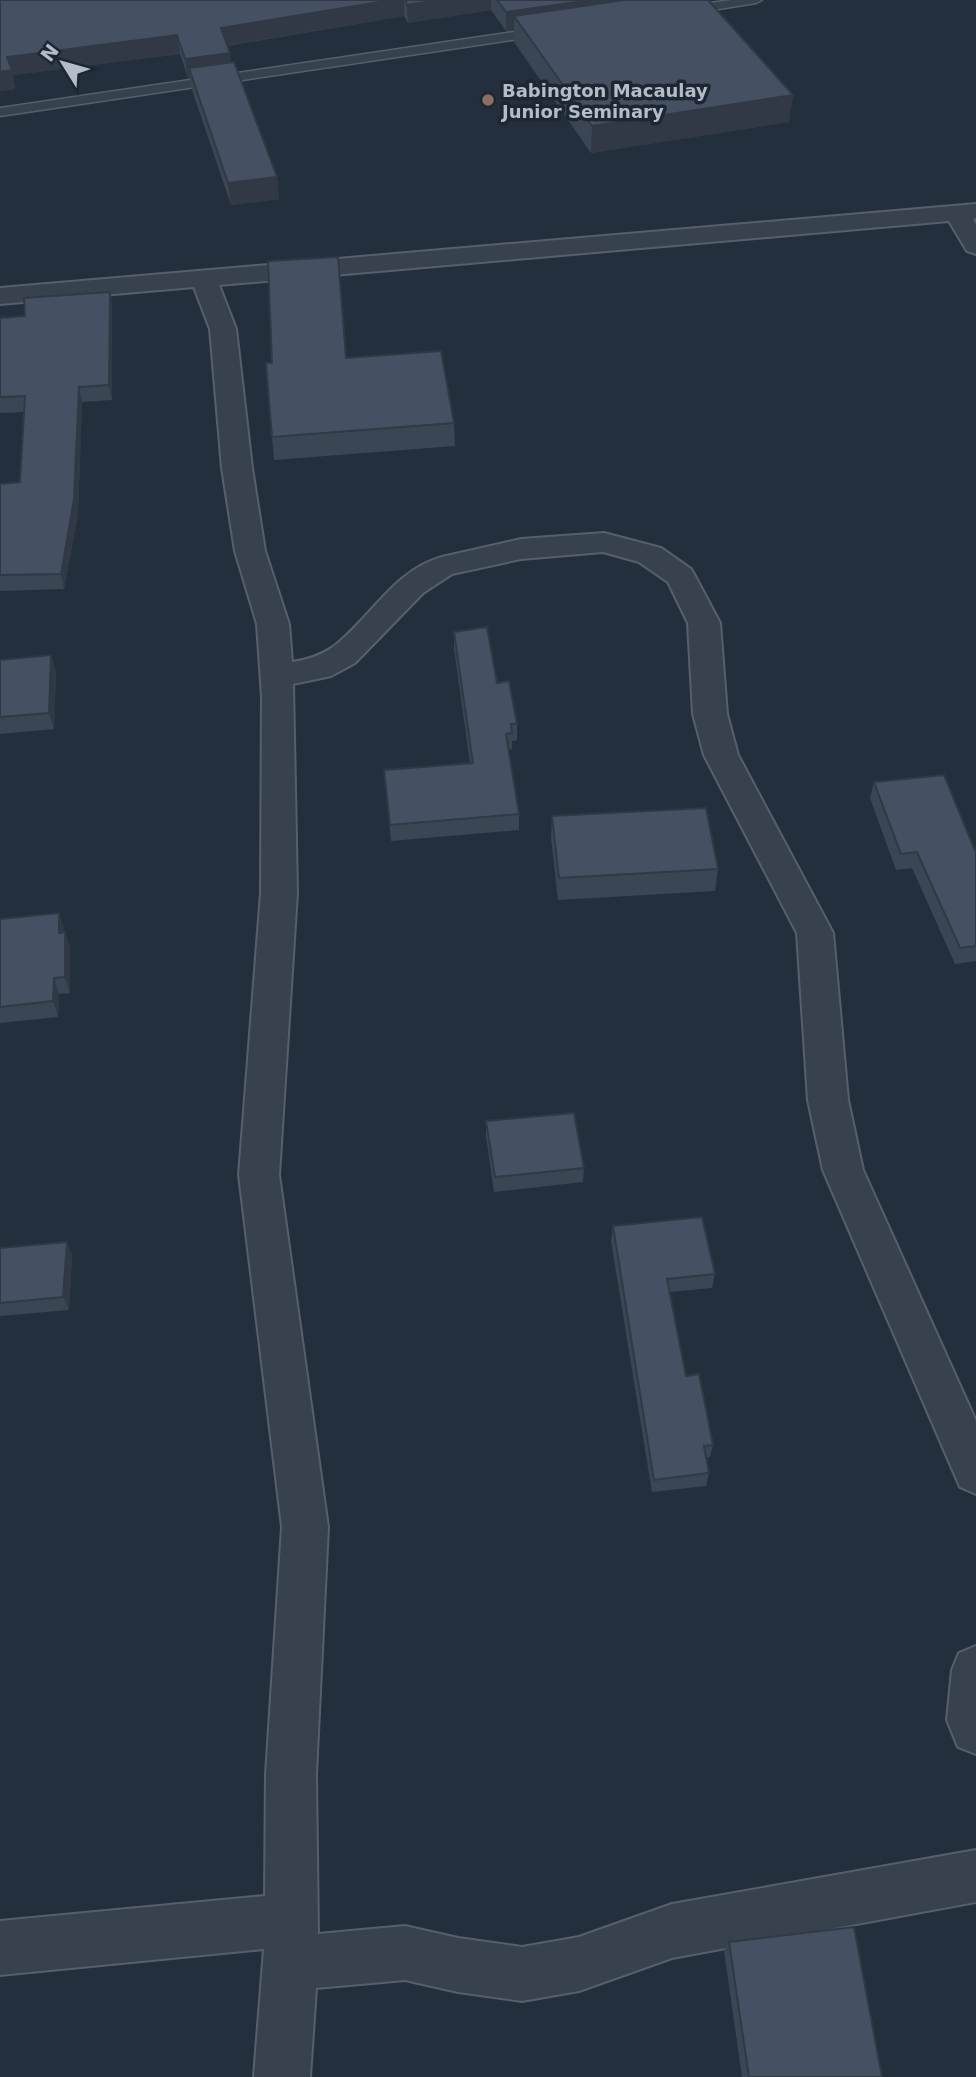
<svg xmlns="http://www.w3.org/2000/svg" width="976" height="2077" font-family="'DejaVu Sans',sans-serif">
<rect width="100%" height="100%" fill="#242f3e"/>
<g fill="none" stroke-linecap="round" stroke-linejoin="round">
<defs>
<path id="service" d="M732,0H762L756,3L688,14L682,10L688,6Z
M541,28L547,32L545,35L0,116V108Z"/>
<path id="minor" d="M976,204V218L973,219L976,224V254L967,251L949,221L219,285L236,329L252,468L265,551L289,624L292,662C306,660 320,656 333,647C370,619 394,570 442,557L521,539L604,533L661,548L691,569L695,576L720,623L727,714L738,755L833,933L848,1100L863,1170L976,1421V1494L960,1487L823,1170L808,1100L797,933L704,755L693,714L688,623L668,582L639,562L603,552L521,559L452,574L423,593L355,663L331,676L293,684L297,893L279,1175L328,1527L316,1774L318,1934L405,1926L458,1938L522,1947L579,1937L672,1904L976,1850V1902L672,1958L579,1991L522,2001L458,1992L405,1980L316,1988L310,2077H254L264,1949L0,1975V1921L265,1896L266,1774L282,1527L239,1175L261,893L262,697L257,624L235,551L222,468L210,329L194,287L0,304V288Z
M976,1646V1754L958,1747L947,1720L952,1670L959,1653Z"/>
</defs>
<use href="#service" stroke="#565f6c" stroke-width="3"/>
<use href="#minor" stroke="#565f6c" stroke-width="4"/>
<use href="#service" fill="#38414e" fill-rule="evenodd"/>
<use href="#minor" fill="#38414e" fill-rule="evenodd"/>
</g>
<path fill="#3b4654" d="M0,0H708L793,95L789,122L591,153L514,42V30L506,31L491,10L408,23L404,16L227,46L231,62L277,177L279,199L231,205L192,90L190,77L188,78L180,54L13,75L15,89L0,91Z
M110,292L112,307V400L82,402L78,514L64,589L0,591V484L20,482L24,412L0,413V318L25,316Z
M346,358L454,423L455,446L274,460L272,437Z
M454,632L497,683L517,724V740L512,741V749L508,750L519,814V830L391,841L384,770L470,763L454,649Z
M51,655L56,672L54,729L0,734V660Z
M874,782L976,853V961L955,964L912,868L896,870L870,798Z
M552,816L718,869L715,891L558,900L551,838Z
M59,913L64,929V933L65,932L70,948V993L59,994L58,1017L0,1023V919Z
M486,1121L584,1168L583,1182L494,1192L486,1136Z
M613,1226L715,1274L712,1288L669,1292L686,1376L713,1445L710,1457L706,1458L709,1473L706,1486L652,1492L611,1241Z
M67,1242L72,1256L69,1310L0,1316V1248Z
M729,1942L882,2077H742L724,1951Z"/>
<path fill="#303945" d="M392,0H404V16L223,46L221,28Z
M437,0H491V10L408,23L407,5Z
M591,0H687L514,16V30L506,31V12Z
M177,35L180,54L13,75L15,89L0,91V72L7,57Z
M230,53L232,71L189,68L190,77L188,78L185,59Z
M793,95L789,122L591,153L592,126Z
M277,177L279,199L231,205L228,183Z
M110,292L112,307V400L109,385Z
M79,387L82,402L78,514L64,589L61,574Z
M51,655L56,672L54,729L49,713Z
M59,913L64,929V949L59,933Z
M65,932L70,948V993L65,977Z
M54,978L59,994L58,1017L53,1001Z
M67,1242L72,1256L69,1310L63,1297Z"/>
<path fill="#455162" stroke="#303945" stroke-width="2" d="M0,0H392L221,28L230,53L185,59L177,35L7,57L12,70L0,72Z
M405,0H437L407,5Z
M497,0H591L506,12Z
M624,0H708L793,95L592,126L514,16Z
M234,62L277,177L228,183L189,68Z
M338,257L346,358L441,351L454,423L272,437L266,363H272L268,261Z
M110,292L109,385L79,387L74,499L61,574L0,575V484L20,482L25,396L0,397V318L25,316L24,298Z
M487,627L497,683L509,681L517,724H511L512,733L506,734L519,814L390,825L384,770L473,763L454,632Z
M51,655L49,713L0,717V660Z
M944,775L976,853V946L960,948L917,852L901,854L874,782Z
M706,808L718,869L559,878L552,816Z
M59,913V933L65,932V977L54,978L53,1001L0,1007V919Z
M574,1113L584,1168L495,1177L486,1121Z
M702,1217L715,1274L667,1279L686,1376L699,1374L713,1445L704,1446L709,1473L654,1480L613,1226Z
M67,1242L63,1297L0,1303V1248Z
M854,1927L882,2077H749L729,1942Z"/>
<circle fill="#8d6e63" stroke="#1d2633" stroke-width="2.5" cx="488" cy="100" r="7"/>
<g text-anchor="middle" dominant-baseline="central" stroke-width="7" stroke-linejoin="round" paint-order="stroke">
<g font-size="18" font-weight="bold" fill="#b4bcc9" stroke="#1d2633" text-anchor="start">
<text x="502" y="90">Babington Macaulay<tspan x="502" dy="21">Junior Seminary</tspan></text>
</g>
</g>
<g transform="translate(63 63) rotate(307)" stroke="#1d2633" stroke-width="5" paint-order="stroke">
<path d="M0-5L12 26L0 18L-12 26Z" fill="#b4bcc9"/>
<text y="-10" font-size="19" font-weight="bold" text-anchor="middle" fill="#b4bcc9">N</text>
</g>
</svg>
